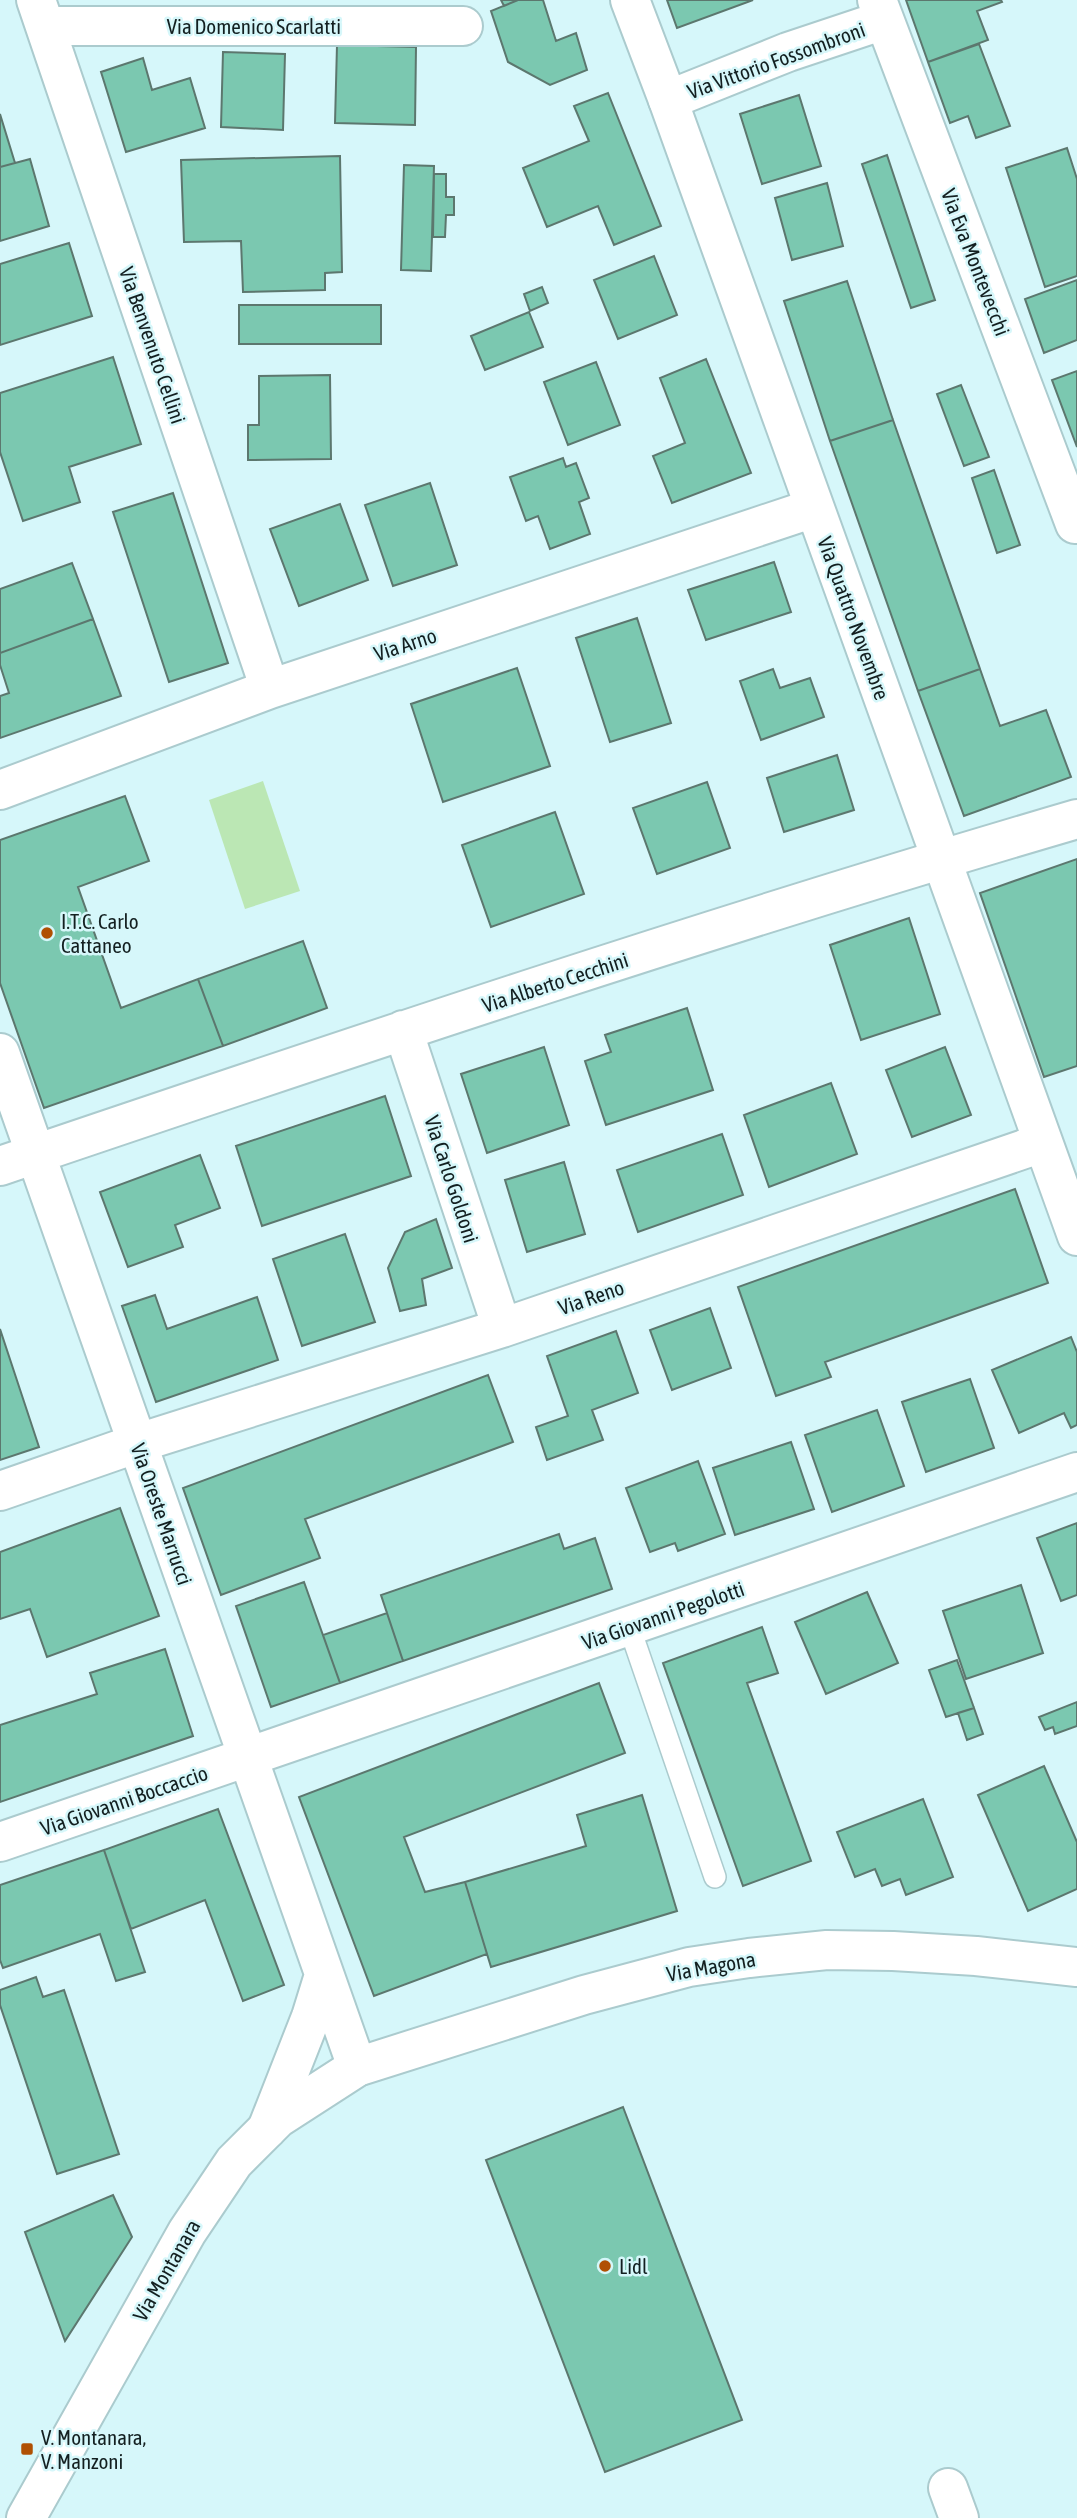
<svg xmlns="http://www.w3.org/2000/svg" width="1077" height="2518" font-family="'Asap Condensed',sans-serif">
<rect width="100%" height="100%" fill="#d6f7fa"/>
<path fill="#bbe7b4" d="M263,781L300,891L245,909L209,800Z"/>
<path fill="#7bc8b0" stroke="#5c776e" stroke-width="2" d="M501,0H518L504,6Z
M518,0H543L556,41L576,33L587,70L550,85L508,62L491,11Z
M667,0H753L677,28Z
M906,0H1001L1002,2L977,11L988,40L928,62Z
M979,44L1010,126L976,138L968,116L950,123L928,62Z
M337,45L416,47L415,125L335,123Z
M223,52L285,54L283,130L221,127Z
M143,58L152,90L190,78L205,128L126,152L101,72Z
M608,93L661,226L614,245L598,206L547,227L523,168L589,141L574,106Z
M799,95L821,166L762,184L740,114Z
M0,114L15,163L0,167Z
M1067,148L1077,179V276L1045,287L1006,168Z
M887,155L935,300L911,308L862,164Z
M340,156L342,272L325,273V290L243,292L241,241L184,242L181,160Z
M30,159L49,226L0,241V167Z
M404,165L434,166L431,271L401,270Z
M434,174H446V197H454V215H446L445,237H433Z
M827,183L843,246L792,260L775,198Z
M69,243L92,316L0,345V264Z
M654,256L677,315L618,339L594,280Z
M1077,280V340L1044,353L1025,299Z
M847,281L893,420L830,441L784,301Z
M542,287L548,303L530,311L524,294Z
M239,305H381V344H239Z
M529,312L543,347L485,370L471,336Z
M113,357L141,444L69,467L80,502L23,521L0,452V393Z
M706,359L751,473L672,503L653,456L685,443L660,378Z
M596,362L620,425L568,445L544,382Z
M1077,371V447L1052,380Z
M330,375L331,459L248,460V425H259V376Z
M961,385L989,457L964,466L937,394Z
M893,420L980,669L918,691L830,441Z
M563,458L566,467L576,463L589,498L579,502L590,534L550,549L538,516L526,521L510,477Z
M994,470L1020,545L997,553L972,478Z
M430,483L457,565L393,586L365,505Z
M173,493L228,663L169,682L113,512Z
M340,504L368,580L299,606L270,529Z
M774,562L791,612L706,640L688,590Z
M72,563L93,619L0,653V589Z
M637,618L671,723L610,742L576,638Z
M93,619L121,696L0,738V696L9,693L0,665V653Z
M517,668L550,766L443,802L411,704Z
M773,669L780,688L810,678L824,717L761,740L740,681Z
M980,669L1000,726L1046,710L1071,777L964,816L918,691Z
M837,755L854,810L784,832L767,778Z
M707,782L730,848L657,874L633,808Z
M125,796L149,861L78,887L121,1008L198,979L223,1046L44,1108L0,983V840Z
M555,812L584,894L491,927L462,845Z
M1077,859V1066L1044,1077L980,893Z
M909,918L940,1014L861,1040L830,945Z
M303,941L327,1008L223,1046L198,979Z
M687,1008L713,1090L606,1125L585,1061L611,1052L605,1035Z
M544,1047L569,1125L487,1153L461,1074Z
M945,1047L971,1115L912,1137L886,1070Z
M831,1083L857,1154L769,1187L744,1115Z
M385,1096L411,1176L262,1226L236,1146Z
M722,1134L743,1195L638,1232L617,1170Z
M200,1155L220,1208L175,1225L183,1247L128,1267L100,1192Z
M564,1162L585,1234L527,1252L505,1180Z
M1015,1189L1048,1283L825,1362L831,1377L776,1396L738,1287Z
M436,1219L452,1268L422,1279L426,1305L400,1311L388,1268L405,1232Z
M345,1234L375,1322L302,1346L273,1259Z
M155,1295L167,1329L257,1297L278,1360L156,1402L122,1306Z
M710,1308L731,1368L672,1390L650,1330Z
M0,1329L39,1447L0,1460Z
M616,1331L638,1393L592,1410L603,1440L547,1460L536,1427L568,1416L547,1356Z
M1071,1337L1077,1352V1425L1071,1428L1064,1413L1019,1433L992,1370Z
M488,1375L513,1442L305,1519L320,1558L221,1595L183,1488Z
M970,1379L994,1448L926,1472L902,1402Z
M877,1410L904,1486L832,1512L805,1435Z
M791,1442L814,1509L735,1535L713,1468Z
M698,1461L725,1534L678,1551L675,1543L650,1552L626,1488Z
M120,1508L159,1616L47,1657L30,1609L0,1619V1552Z
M1077,1523V1595L1061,1601L1037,1538Z
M559,1534L564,1549L595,1538L612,1589L403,1661L381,1595Z
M304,1582L340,1683L271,1707L236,1606Z
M1021,1585L1043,1653L966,1679L943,1611Z
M867,1592L898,1663L826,1694L795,1622Z
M387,1613L403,1661L340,1683L323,1635Z
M762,1627L778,1673L747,1683L811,1861L743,1886L663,1663Z
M165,1649L193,1736L0,1802V1725L97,1694L90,1673Z
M957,1660L974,1708L946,1717L929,1670Z
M599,1683L625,1753L404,1837L425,1892L465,1882L487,1954L374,1996L299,1797Z
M1077,1702V1726L1055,1734L1053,1727L1045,1730L1039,1717Z
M974,1708L983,1734L967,1740L958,1713Z
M1044,1766L1077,1842V1889L1028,1911L978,1795Z
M642,1795L677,1911L491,1967L465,1882L586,1846L577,1815Z
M923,1799L953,1877L906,1895L900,1879L882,1886L875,1869L855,1877L837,1832Z
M218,1809L284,1985L243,2001L205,1900L131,1929L104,1850Z
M104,1850L145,1972L116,1981L100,1934L3,1968L0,1960V1885Z
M36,1977L43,1997L64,1990L119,2154L57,2174L0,2005V1990Z
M623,2107L742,2420L605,2472L486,2160Z
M113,2195L132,2237L65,2341L25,2232Z"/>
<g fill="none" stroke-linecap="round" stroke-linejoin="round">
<defs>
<path id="lane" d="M629,1626L715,1877"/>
<path id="street" d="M36,0L270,689
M877,0L1075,524
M45,26H463
M668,100L788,52L884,20
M0,790L270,689L814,508
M403,1030L502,1328
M0,1053L357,2067
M0,1166C357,1045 715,925 1077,819
M0,1491L138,1443L502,1328L1042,1143
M0,1842L1077,1472
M267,2129L311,2017L324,1975
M948,2488L959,2518"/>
<path id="secondary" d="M630,0L668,100L1077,1236
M26,2518L187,2232L234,2162L278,2118L357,2067L584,1995L689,1967L749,1958L827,1950L893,1951L976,1956L1077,1967"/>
</defs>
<use href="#lane" stroke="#abcbce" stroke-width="24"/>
<use href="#street" stroke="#abcbce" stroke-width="42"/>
<use href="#secondary" stroke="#abcbce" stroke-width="42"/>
<use href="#lane" stroke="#fff" stroke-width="21"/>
<use href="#street" stroke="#fff" stroke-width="38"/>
<use href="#secondary" stroke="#fff" stroke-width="38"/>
</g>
<g fill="#b05003" stroke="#d6f7fa" stroke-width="2.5">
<circle cx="47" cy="933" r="7"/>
<circle cx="605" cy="2266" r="7"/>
<rect x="20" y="2442" width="14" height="14" rx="3.5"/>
</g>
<g text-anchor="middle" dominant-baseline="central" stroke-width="5" stroke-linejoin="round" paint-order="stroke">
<g font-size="21" fill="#131f20" stroke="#d6f7fa">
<text x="254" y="26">Via Domenico Scarlatti</text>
<text transform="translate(776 60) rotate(-20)">Via Vittorio Fossombroni</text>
<text transform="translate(976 262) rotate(69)">Via Eva Montevecchi</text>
<text transform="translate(153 345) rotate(71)">Via Benvenuto Cellini</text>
<text transform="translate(854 618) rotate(70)">Via Quattro Novembre</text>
<text transform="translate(405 644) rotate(-18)">Via Arno</text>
<text transform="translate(555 982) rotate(-18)">Via Alberto Cecchini</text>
<text transform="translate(452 1179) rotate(72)">Via Carlo Goldoni</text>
<text transform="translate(591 1297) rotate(-19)">Via Reno</text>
<text transform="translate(162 1514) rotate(71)">Via Oreste Marrucci</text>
<text transform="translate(663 1615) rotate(-19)">Via Giovanni Pegolotti</text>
<text transform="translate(124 1800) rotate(-19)">Via Giovanni Boccaccio</text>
<text transform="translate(711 1966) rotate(-10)">Via Magona</text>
<text transform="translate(166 2270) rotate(-60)">Via Montanara</text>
</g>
<g font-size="21" fill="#131f20" stroke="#d6f7fa" text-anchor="start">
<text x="61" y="921">I.T.C. Carlo<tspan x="61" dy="24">Cattaneo</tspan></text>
<text x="619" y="2266">Lidl</text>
<text x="41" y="2437">V. Montanara,<tspan x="41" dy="24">V. Manzoni</tspan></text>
</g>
</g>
</svg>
